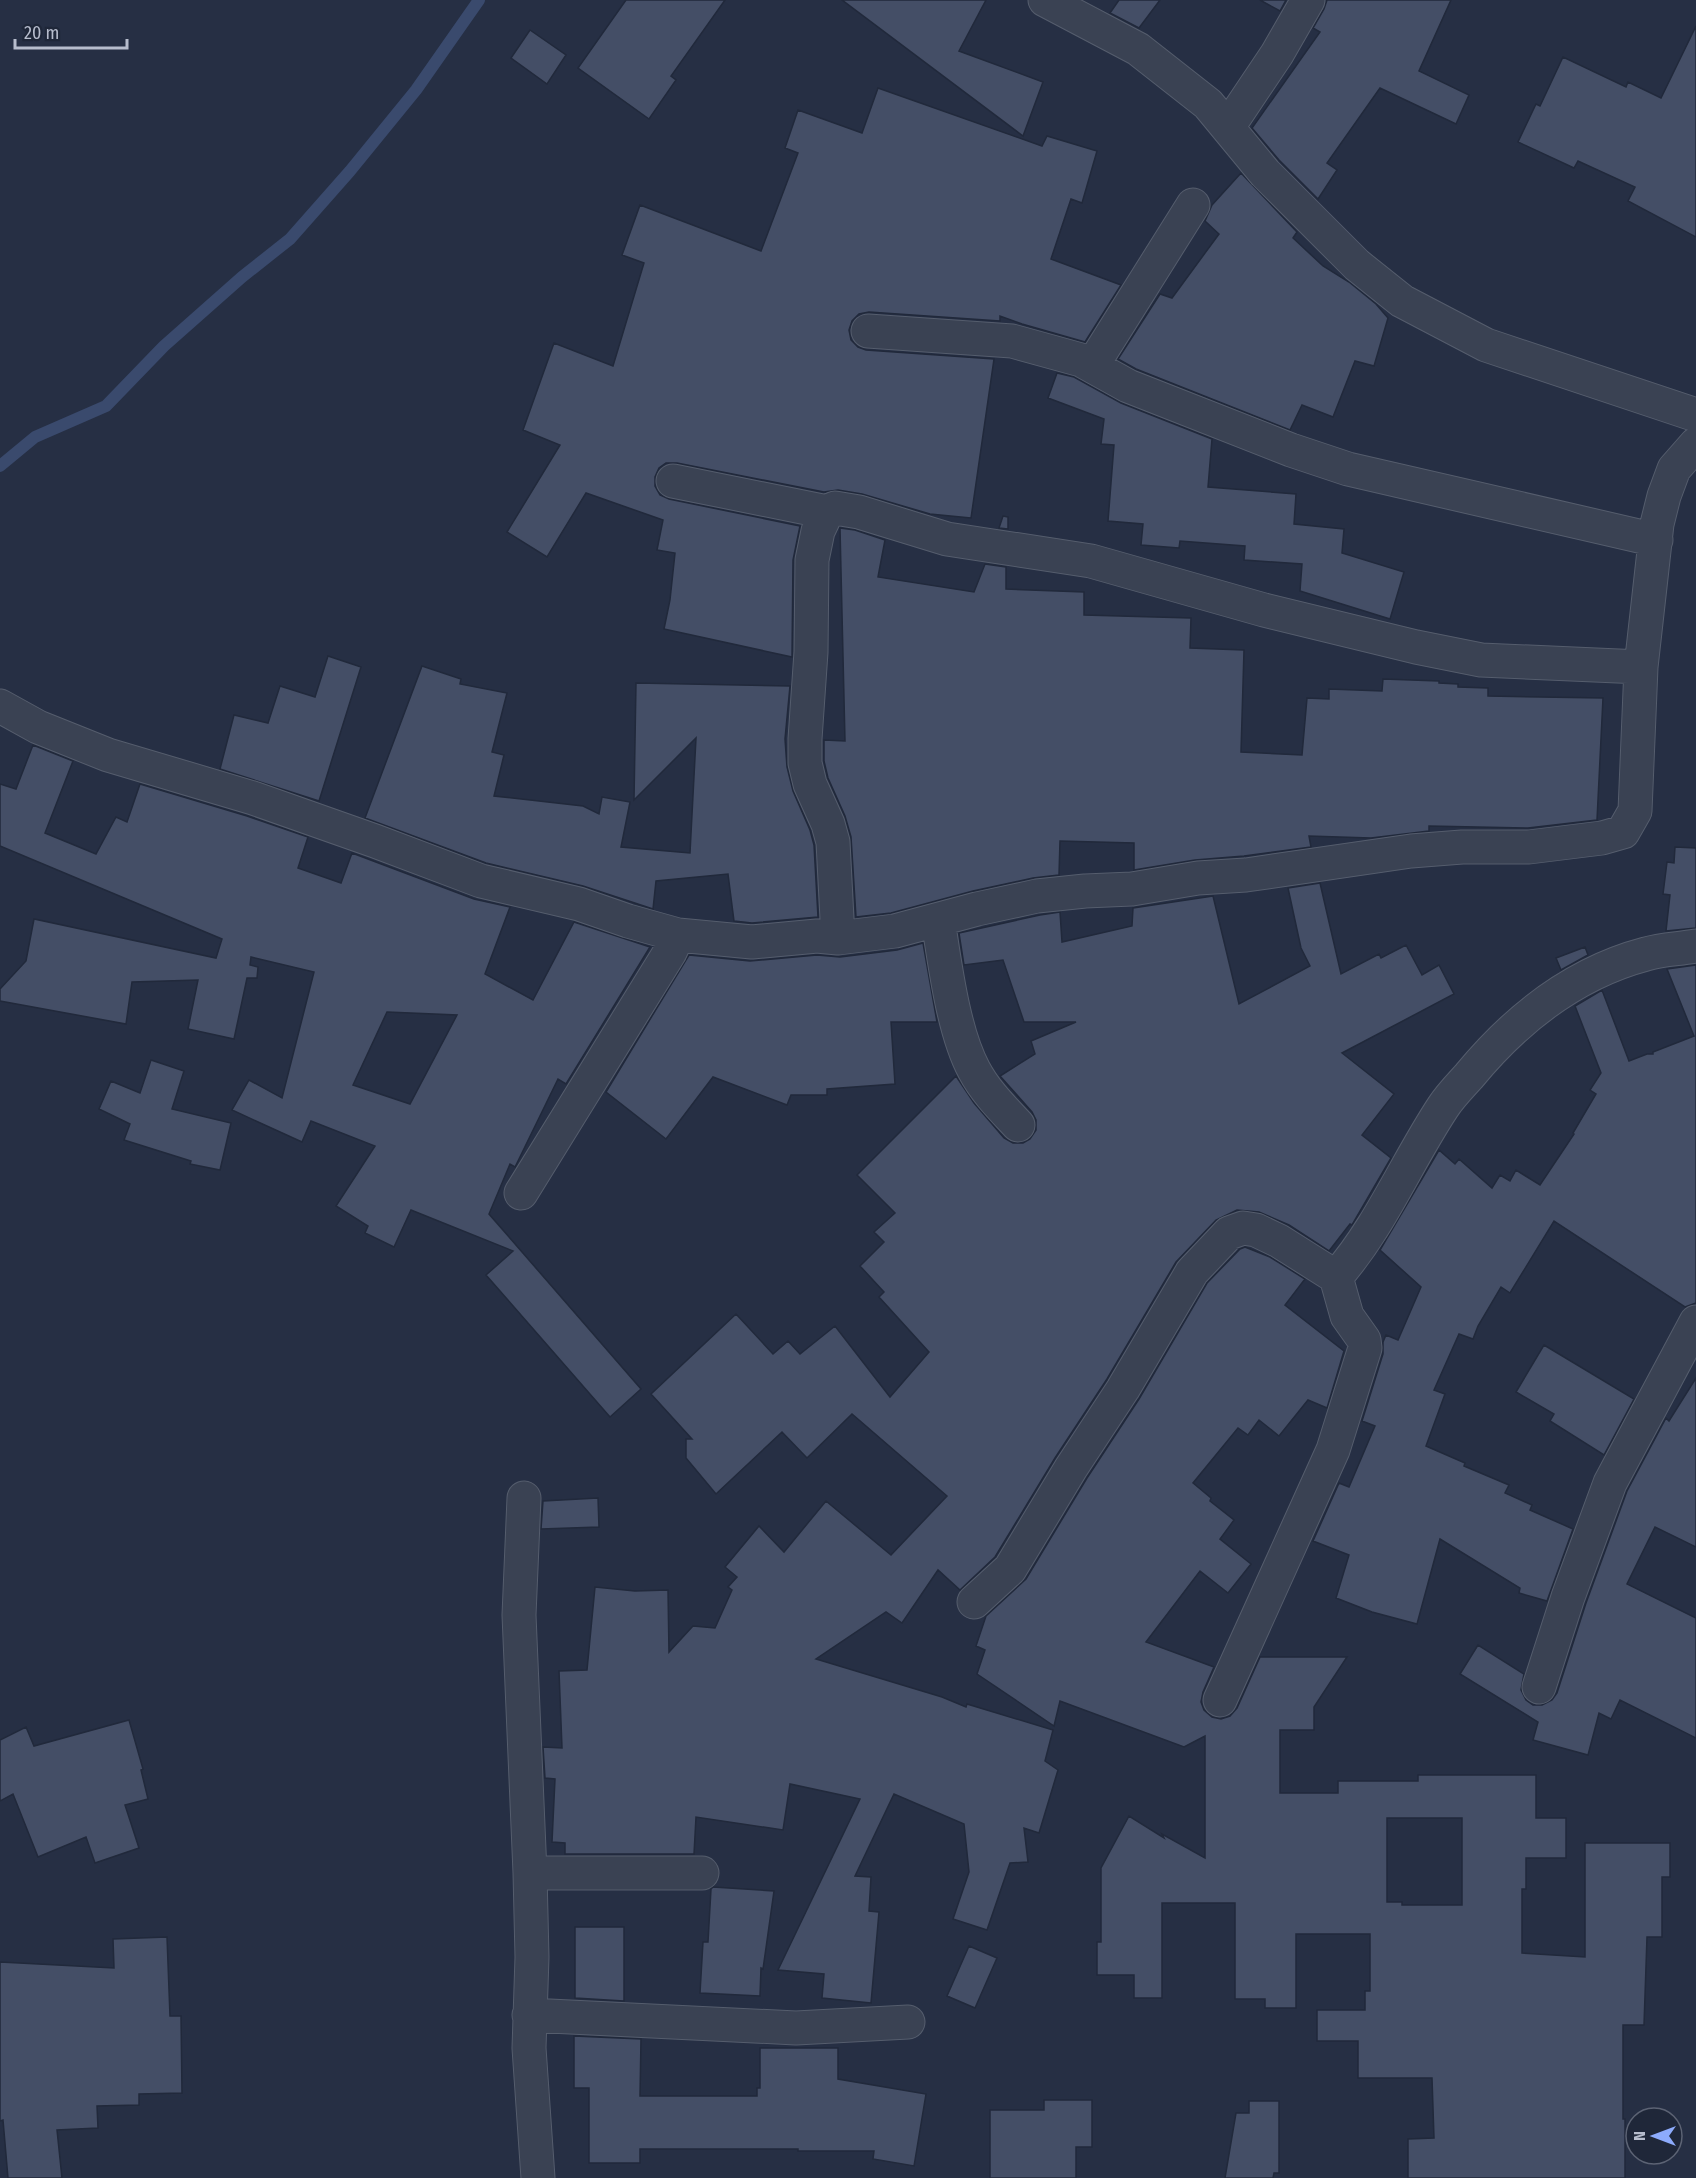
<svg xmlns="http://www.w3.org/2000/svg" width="1696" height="2178" font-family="'Fira Sans Condensed',sans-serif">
<rect width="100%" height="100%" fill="#262f44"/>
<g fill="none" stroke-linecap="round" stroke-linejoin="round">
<path stroke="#3a4a6d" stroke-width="12" d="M0,466L35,437L106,406L164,346L242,277L290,239L350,171L416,90L479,0"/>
</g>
<path fill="#444e66" stroke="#21293b" stroke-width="1.5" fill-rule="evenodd" d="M626,0H725L671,76L676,80L649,119L578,68Z
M842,0H986L959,51L1043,82L1023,136Z
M1119,0H1160L1139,28L1110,13Z
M1260,0H1286L1280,11Z
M1327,0H1451L1419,71L1469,95L1456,124L1380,88L1327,163L1337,170L1318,199L1279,160L1252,128L1320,32L1313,28L1324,9Z
M1696,26V237L1628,201L1635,187L1578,161L1574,168L1518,142L1536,104L1540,106L1563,57L1626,87L1628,82L1661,98Z
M530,30L566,55L547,84L511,58Z
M878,88L1042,146L1047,136L1097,151L1082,203L1071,199L1051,259L1121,285L1085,342L1022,324L1000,316V321L869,312L859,314L852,321L849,330L851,340L858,347L866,350L994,359L971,518L930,514L862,494L838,490L824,492L677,463H666L659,468L655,477V486L660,495L669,499L800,526L793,560L792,657L664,629L670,600L675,553L657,550L663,520L586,493L547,557L507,532L560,445L523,430L554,343L613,366L644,263L622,255L640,205L761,251L798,153L785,148L798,110L862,133Z
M1241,173L1297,232L1293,238L1323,266L1349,282L1376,304L1388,318L1374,366L1355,361L1333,417L1302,405L1290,430L1136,369L1118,359L1160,294L1172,298L1219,234L1205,221L1212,205Z
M1057,373L1074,377L1121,403L1212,439L1208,487L1296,494L1294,524L1344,529L1342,553L1404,572L1390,619L1300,591L1302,564L1244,560L1245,546L1180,541L1179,548L1141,545L1143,524L1108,521L1114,445L1101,444L1104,419L1048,398Z
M1003,516L1008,517V529L999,528Z
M840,528L855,530L885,540L878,577L974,592L985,564L1006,567V589L1084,592V615L1191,618L1190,648L1244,650L1241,752L1302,755L1307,698L1329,699V689L1382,691L1383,679L1439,681V683L1458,684V687L1488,688V696L1603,698L1597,820L1528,828L1429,826V831L1371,838L1309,836L1311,847L1244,856L1195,860L1134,870V843L1060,841L1059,875L1033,878L973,891L891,913L856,917L851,837L845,816L828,778L824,761V740L845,741Z
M328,656L361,667L319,801L220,769L234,715L268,723L280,686L315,697Z
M422,666L461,679L460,684L507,693L492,752L504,755L494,796L583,806L599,814L602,797L630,802L621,847L690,853L696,738L634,800L636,683L790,686L785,739L787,767L793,791L810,830L814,845L818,917L752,923L734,921L728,874L656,881L653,909L583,886L486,863L365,818Z
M33,745L73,761L45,833L96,854L116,817L127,822L140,784L247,816L308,837L298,868L341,883L352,853L474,899L510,907L485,974L533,1000L574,922L650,947L566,1084L558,1079L518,1161L515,1167L510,1164L489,1214L641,1389L610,1417L486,1275L513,1251L411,1210L394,1247L365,1233L368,1226L336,1206L375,1146L311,1121L302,1142L232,1110L249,1080L282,1098L314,972L251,957L250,965L258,967L257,978H247L234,1039L188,1029L198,980L132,982L126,1024L0,1001V989L26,961L34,919L216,958L222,939L0,846V784L16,789ZM387,1012L457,1015L410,1104L353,1085Z
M1675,847L1696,848V928L1666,931L1670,895L1663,894L1667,862L1674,863Z
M1320,883L1341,974L1379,954L1381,958L1406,945L1422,975L1439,965L1454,994L1342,1053L1394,1094L1362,1135L1391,1158L1352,1225L1350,1224L1329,1251L1289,1225L1259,1212L1237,1210L1216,1220L1176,1262L1107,1379L1055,1458L995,1557L960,1590L938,1570L902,1623L886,1612L816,1659L942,1697L966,1707L967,1704L1053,1730L1045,1761L1058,1770L1039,1833L1024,1828L1028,1862L1010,1863L987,1930L953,1919L969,1872L964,1824L894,1794L855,1876L871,1877L869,1911L879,1912L871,2003L822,1998L824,1974L778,1970L860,1799L790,1784L783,1830L696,1817L694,1854H565V1843L552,1842L555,1779L545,1778L543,1747L562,1748L559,1671L587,1670L595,1587L635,1591L668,1590L669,1652L693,1626L715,1628L732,1590L728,1587L737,1577L725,1567L759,1526L784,1552L826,1501L891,1555L947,1496L852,1414L807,1458L782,1432L716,1494L686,1458V1439H692L651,1394L736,1314L773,1354L788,1341L800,1354L835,1326L890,1397L929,1352L879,1297L884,1292L860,1266L884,1242L874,1232L895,1213L857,1175L956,1076L974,1103L1004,1138L1013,1143H1023L1030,1139L1036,1130V1120L1032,1112L1000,1076L1035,1054L1031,1041L1076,1022H1024L1003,960L964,965L959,933L1040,915L1060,912L1062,942L1132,926L1133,908L1213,896L1239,1004L1310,966L1301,948L1288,888Z
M923,943L937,1022H891L895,1084L827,1089V1095H791L787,1105L713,1077L666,1139L606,1092L689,955L750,961L817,955L840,957L897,950Z
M1585,947L1588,955L1561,970L1556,958Z
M1696,965V1303L1685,1307L1554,1221L1510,1293L1501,1287L1478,1326L1473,1339L1459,1334L1434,1390L1445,1394L1426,1446L1465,1463L1464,1466L1509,1485L1505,1493L1532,1505L1530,1510L1573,1529L1547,1601L1519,1593L1520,1588L1440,1539L1417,1624L1372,1612L1336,1598L1349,1555L1313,1541L1339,1483L1349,1487L1375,1426L1362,1421L1383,1354V1342L1386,1335L1398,1340L1421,1287L1380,1250L1439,1150L1455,1164L1459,1159L1492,1188L1500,1175L1510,1181L1516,1170L1540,1185L1574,1134L1573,1133L1596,1094L1590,1090L1601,1073L1575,1006L1602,990L1629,1061L1647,1054H1653V1052L1694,1036L1667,969Z
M151,1060L184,1071L172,1109L231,1123L220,1170L190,1164L191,1161L124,1140L130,1124L99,1109L111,1081L140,1093Z
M1245,1247L1270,1257L1305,1279L1285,1305L1344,1351L1327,1408L1308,1400L1279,1436L1259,1420L1248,1435L1238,1428L1193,1483L1211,1498L1210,1501L1234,1520L1220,1539L1251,1564L1228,1593L1200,1571L1146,1642L1214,1667L1203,1692L1201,1702L1204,1710L1212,1717L1221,1719L1230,1716L1237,1708L1260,1657H1347L1314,1707V1730H1280V1793H1338V1781H1418V1775H1536V1818H1566V1858H1526V1889H1522V1953L1585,1957V1843H1670V1877H1662V1937H1647L1644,2025H1623V2119H1625V2178H1408V2139L1434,2138L1432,2078H1358V2041H1317V2010H1365V1991H1370V1934H1296V2008H1265V1999H1235V1903H1162V1998H1134V1975H1097V1942H1101V1868L1129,1816L1164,1838L1162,1834L1205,1858V1736L1184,1747L1060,1701L1054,1726L977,1674L985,1650L976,1646L986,1616L1026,1579L1087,1478L1139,1399L1207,1283L1240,1249ZM1387,1818H1462V1905H1402V1902H1387Z
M1544,1345L1634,1399L1604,1455L1550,1421L1554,1414L1516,1392Z
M1696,1378V1547L1655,1527L1627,1584L1696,1618V1738L1620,1700L1611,1719L1599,1713L1588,1755L1533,1740L1538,1722L1460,1674L1478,1645L1524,1674L1521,1690L1526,1700L1533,1705H1542L1552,1700L1557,1693L1586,1603L1627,1491L1666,1418L1669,1421Z
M598,1498L599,1527L541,1529L543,1501Z
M129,1720L143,1769L141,1770L148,1799L125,1805L139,1848L95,1863L86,1837L38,1857L13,1794L0,1801V1740L26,1727L34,1746Z
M713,1887L774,1891L763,1969L761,1968L760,1996L700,1993L703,1942H708L711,1889Z
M575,1927H624V2001L575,1998Z
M167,1937L170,2016H181L182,2093L139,2094V2105L97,2106L98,2128L57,2130L62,2178H8L3,2120L0,2121V1962L114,1968L113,1939Z
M969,1946L997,1958L975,2008L947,1996Z
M574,2036L641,2039L640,2096H757V2088H760V2048H838V2079L926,2094L914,2166L873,2159L874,2151H798V2149H640V2163H589V2088H574Z
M1044,2100H1092V2147H1076V2178H990V2110H1044Z
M1249,2101H1279V2173H1274L1273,2178H1225L1236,2113H1249Z"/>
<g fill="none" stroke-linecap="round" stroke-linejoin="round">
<defs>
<path id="minor" d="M1045,0L1138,49L1208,104L1265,173L1357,265L1402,301L1486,345L1696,415
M1228,127L1277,54L1308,0
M868,331L1012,341L1081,360L1128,386L1291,450L1348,469L1656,540
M1092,366L1193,205
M673,481L827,512
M0,706L38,727L108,755L253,798L375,841L481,881L579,904L628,921L678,935
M938,920C945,964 953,1031 974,1070C985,1091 1002,1108 1018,1125
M838,938L833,842L828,824L810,784L805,763V739L811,652L812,560L818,531L827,512L835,508L859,512L947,539L1091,561L1264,610L1416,647L1481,660L1641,667
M521,1193L670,952L678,935L752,942L817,936L838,938L895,931L977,909L1037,896L1085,891L1132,889L1198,878L1246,875L1411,851L1462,847H1529L1602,838L1623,832L1635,811L1641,667L1657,524L1664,496L1674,469L1696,444
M1336,1277C1380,1227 1406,1163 1443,1107C1450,1096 1460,1086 1469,1076C1516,1019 1574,973 1646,954C1662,949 1680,949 1696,946
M524,1498L519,1615L530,1873L532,1957L529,2048L538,2178
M974,1602L1010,1569L1071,1468L1123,1389L1192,1272L1229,1233L1243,1228L1256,1230L1279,1241L1336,1277L1347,1316L1364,1340L1365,1348L1333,1450L1220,1700
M1539,1687L1568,1597L1610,1483L1696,1322
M530,1873H702
M529,2015L796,2028L908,2022"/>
</defs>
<use href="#minor" stroke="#555d6d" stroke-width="35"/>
<use href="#minor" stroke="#3a4253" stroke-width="33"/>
</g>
<g transform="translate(1654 2136) rotate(270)"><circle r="28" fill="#1f2739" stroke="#5c6374" stroke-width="1.5"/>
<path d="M0-4.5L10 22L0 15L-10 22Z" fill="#8dabfc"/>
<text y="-9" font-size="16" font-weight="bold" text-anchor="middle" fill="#b7bdcd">N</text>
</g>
<path d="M15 39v9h112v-9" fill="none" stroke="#b7bdcd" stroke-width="3"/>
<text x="24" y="39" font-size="18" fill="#b7bdcd" stroke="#1f2739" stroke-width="4.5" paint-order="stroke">20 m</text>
</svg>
